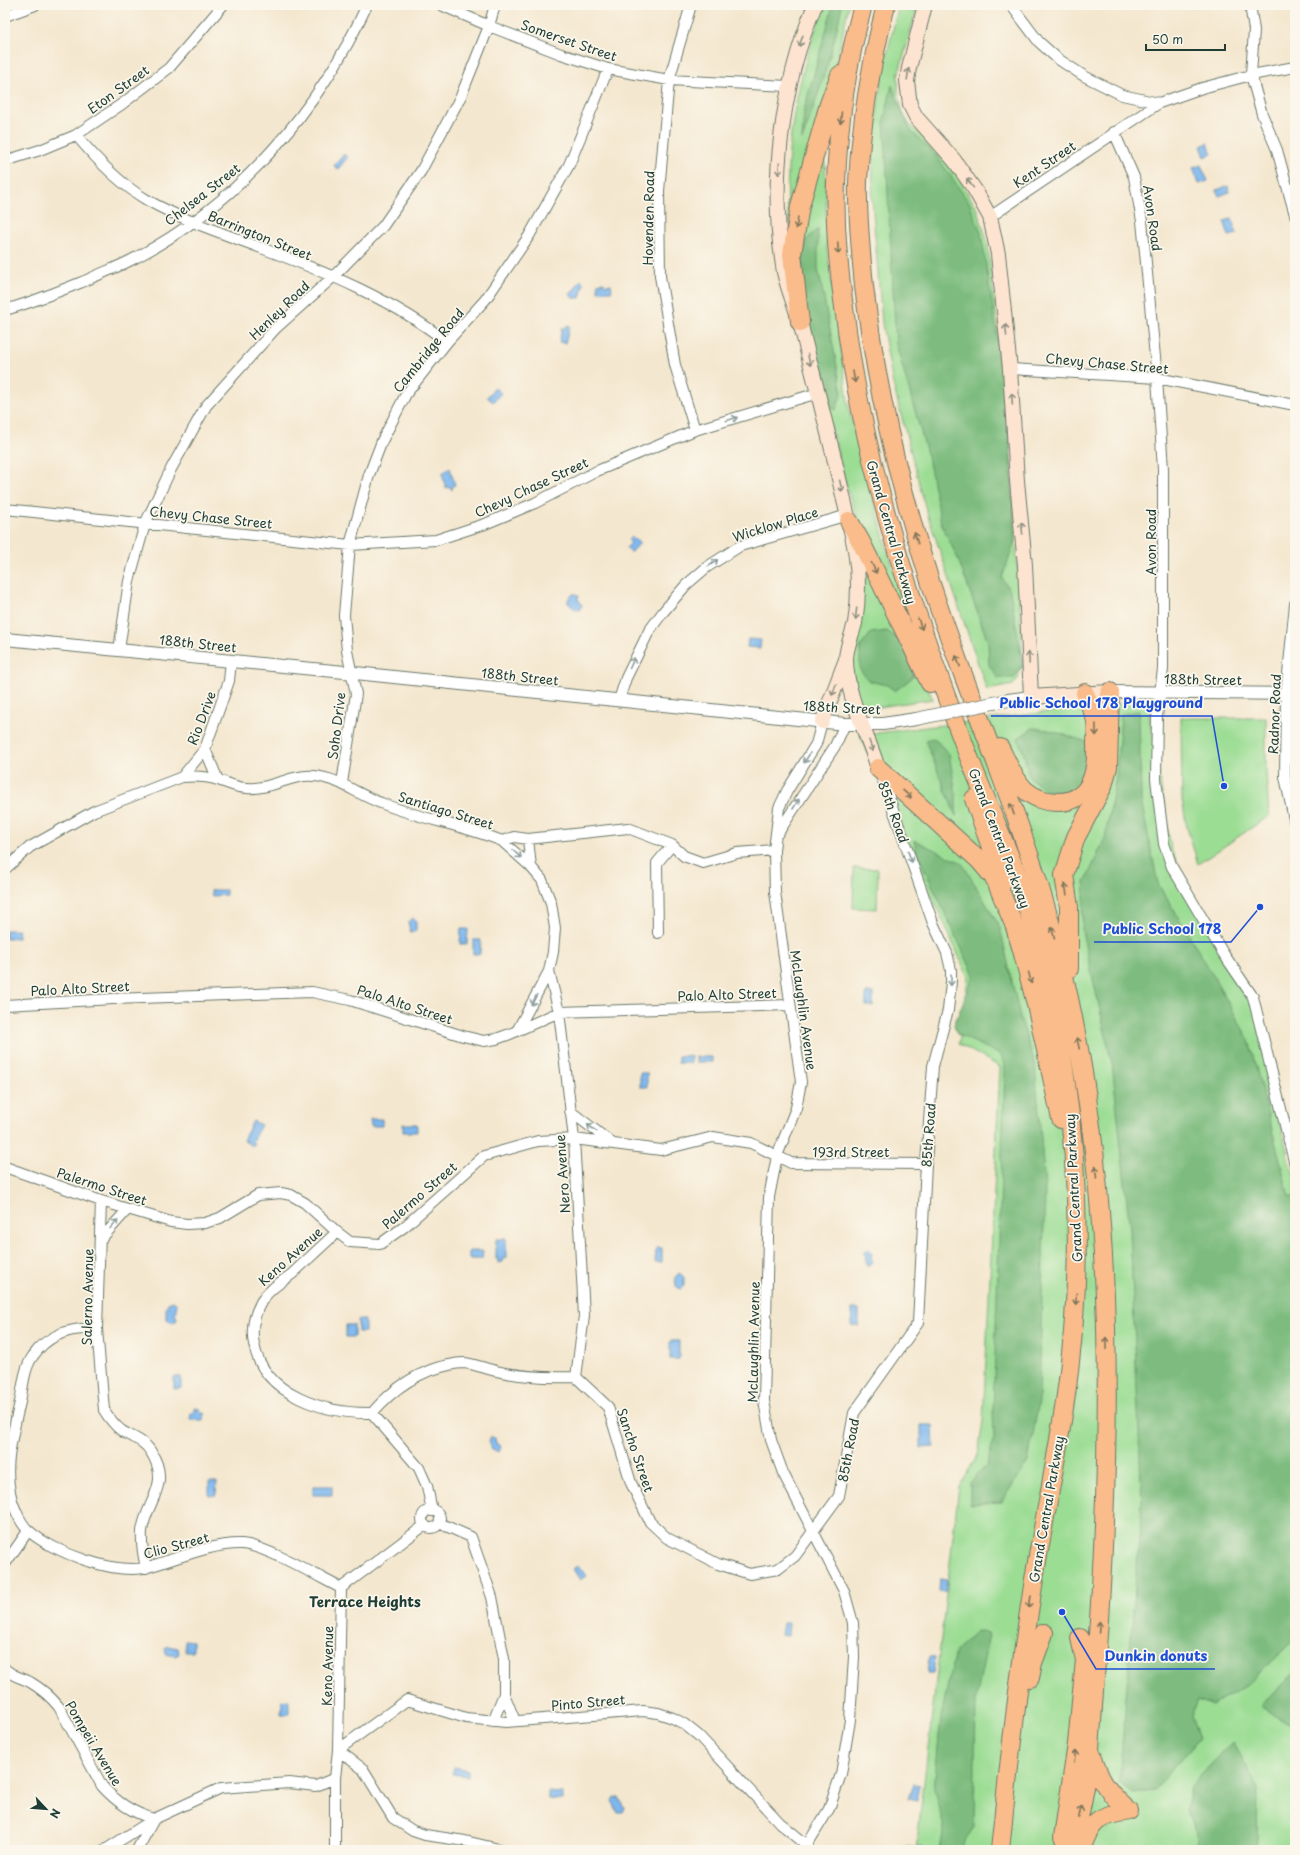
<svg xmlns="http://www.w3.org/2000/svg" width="1300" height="1855" font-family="'Playpen Sans',sans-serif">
<rect width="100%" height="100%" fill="#fbf7ec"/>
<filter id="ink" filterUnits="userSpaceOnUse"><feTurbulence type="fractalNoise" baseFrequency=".025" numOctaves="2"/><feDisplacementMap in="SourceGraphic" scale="8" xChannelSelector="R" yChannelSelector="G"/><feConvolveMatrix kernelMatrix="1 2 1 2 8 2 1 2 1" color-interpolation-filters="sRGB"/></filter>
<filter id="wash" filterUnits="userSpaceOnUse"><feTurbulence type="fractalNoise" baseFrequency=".012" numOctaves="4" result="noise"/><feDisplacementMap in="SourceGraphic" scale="16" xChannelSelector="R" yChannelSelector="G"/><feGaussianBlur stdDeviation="0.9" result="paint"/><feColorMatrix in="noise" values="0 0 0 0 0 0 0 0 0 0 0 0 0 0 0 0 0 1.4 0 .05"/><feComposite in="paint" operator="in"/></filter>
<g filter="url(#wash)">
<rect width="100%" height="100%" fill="#f4e7cf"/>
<path fill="#9cdd94" stroke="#5e8d64" d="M824,5H849L838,55L788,227C788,208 787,188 788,169C790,115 805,55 824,5Z
M899,5H918L898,76V93L903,113L910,125L932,146L956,174L977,209L987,240L1009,414L1023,668L1017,670L1019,677L1013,685L987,690L926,510L893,384L882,323L872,198L874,136L882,74Z
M825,144L827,249L849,409L884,538L899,587L932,676L863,534L849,495L801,314L797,247Z
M868,569L933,699L872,708L859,706L850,661L857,641L862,573Z
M949,660L973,721L1147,700L1171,849L1196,906L1255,1001L1289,1161L1295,1179V1850H916L959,1486L978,1455L983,1421L1000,1067L959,1044L968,977L860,735L968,722Z
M1181,718H1266V771L1269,816L1198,864L1187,828L1182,800Z
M854,868L878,869L877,909L853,908Z"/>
<path fill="#7dbc7e" stroke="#4e7c59" d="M833,5H842C833,52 818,96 802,140L804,110Z
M892,85L903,115L911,131L936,155L970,204L981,233L996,329L1009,435L1015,541L1002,578L1010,591L1023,665L1014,678H998L989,665L988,642L958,559L941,523L928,457L896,344L884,120Z
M818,229V268L842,392L836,410L826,405L823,378L802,303V263L806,240Z
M887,631C906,644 912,653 913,677L895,691L887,685L869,681L860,670V647L871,633Z
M1139,711L1141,800L1158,884L1206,963L1249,1040L1289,1196L1295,1197V1639L1247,1684L1213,1706L1198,1700L1191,1716L1199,1738L1154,1791L1134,1793L1119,1782L1142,1503L1130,1230L1112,1063L1082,931L1085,882L1105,838L1116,777L1121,714Z
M1033,728L1048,730L1088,742L1092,757L1078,781L1065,794L1046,791L1029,777L1024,754L1018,738Z
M934,738L949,754L956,795V816L925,740Z
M914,840L962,863L1000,927L1019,1013L1035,1064L1045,1188L1039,1401L1028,1462L1001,1502L970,1504V1483L987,1465L994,1438L993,1412L1005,1064L1001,1055L957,1034L954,1025L974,975L916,851Z
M977,1631L989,1634L976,1700L974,1826L960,1850H940L944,1828L934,1789L941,1717L955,1651Z
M1295,1671V1738L1291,1725L1261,1706Z
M1232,1742L1258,1788L1257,1842L1255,1850H1199L1194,1824L1186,1811L1191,1786Z"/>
<path fill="#7eb7ee" stroke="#4e7a91" d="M1208,143L1212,154L1205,157L1201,146Z
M344,154L348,157L338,169L334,166Z
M1201,165L1208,181L1199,184L1193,168Z
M1228,186L1230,192L1219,196L1216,190Z
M1232,219L1237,234L1229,236L1224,221Z
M581,280L584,283L580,298H573L570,295Z
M604,282L605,285L611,284L612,291H598V283Z
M567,325L570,326L565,343L559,342L562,328H566Z
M495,388L501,393L493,402L487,397Z
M448,468H450L455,485L453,486L452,490L450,487L446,488L442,474Z
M631,537L640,543L631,553L626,548L631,543L628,540Z
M573,594H576L579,596L578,599L582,605L579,610L575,609L568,603V599Z
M748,639L761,640L760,648L747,647Z
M211,890H226V895L211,896Z
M412,918L416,921V930L412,933L410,931L408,922Z
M461,929H468L467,944H460Z
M5,930H18V938H5Z
M473,940H481L480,954H473Z
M866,993H873V1006H866Z
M678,1056H691V1063H678Z
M696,1057H712V1062H696Z
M640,1073H647V1087H640Z
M370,1119H382V1126H371Z
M253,1121L261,1125L252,1141L254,1143L252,1146L243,1140Z
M403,1124H417V1132H403Z
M496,1239H506V1258H503V1262L498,1263V1259H496Z
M656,1248H662V1262H655Z
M867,1250H870L872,1254L871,1258L873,1262L870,1265H867L865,1261L866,1257L864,1253Z
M469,1251H483L482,1259H469Z
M679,1273L684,1277V1286L680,1289L676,1286L675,1277Z
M173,1301L177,1304L175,1314L177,1318L176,1321L172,1323L166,1318V1309L168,1303Z
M852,1309H859V1326H852Z
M358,1320H365V1332H358Z
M346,1325H354V1337H346Z
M670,1341H679V1359H670Z
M174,1377H181V1388L174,1389Z
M195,1408L200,1409V1413H204V1420H190L191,1413H195Z
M921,1425H933L934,1447L921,1448Z
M491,1437L495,1438L496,1443L501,1447L499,1452L492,1449L489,1442Z
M209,1482H217L216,1495L209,1496Z
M313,1486H332V1495H313Z
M578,1565L586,1576L580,1580L573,1569Z
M940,1578L947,1579L945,1592L939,1591Z
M783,1623H789L788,1636L781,1635Z
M185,1640L193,1641V1652H185Z
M169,1646L178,1648L179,1654L175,1656L166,1654L165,1648Z
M929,1657L935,1658L933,1673H927Z
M289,1700V1714H281L282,1701Z
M454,1767L468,1770V1776L452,1774Z
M913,1784L920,1785L917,1801L908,1799Z
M548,1792L562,1793V1800L548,1799Z
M614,1797L619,1798L625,1808L623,1812H618L612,1801Z
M906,1846L923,1847L925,1850H903Z"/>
</g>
<g filter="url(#ink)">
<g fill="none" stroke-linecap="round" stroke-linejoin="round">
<defs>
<path id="minor" d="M441,5L489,26L561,54L608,69L669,80L789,86
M691,5L669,80L659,191L660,276L675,365L695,430
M1011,5L1039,42L1058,59L1084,76L1122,95L1159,103
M1250,5L1254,30L1251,75L1262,114L1277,150L1295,215
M5,16L35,5
M1114,132L1134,177L1142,221L1157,378L1163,469V669L1157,717L1156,779L1164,844L1172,867L1223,953L1253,997L1295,1165
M76,135C96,159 120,184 147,200C184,221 225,234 264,249C326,272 395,301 447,342
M5,161L40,150L76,135L122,104L169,68L223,5
M990,217L1159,103L1202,88L1251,75L1295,67
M5,310C34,302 60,291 87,280C104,272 121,266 137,257C239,203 319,110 367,5
M1010,369L1157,378L1295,405
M5,509L350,545L436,540L485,524L535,503L597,471L695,430L818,393
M1295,604L1286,694L1285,777L1295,824
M119,650L129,581L145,524L171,469L206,406L276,328L333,277L383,226L421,171L461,96L489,26L495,5
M619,700L626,678L649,631L663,612L686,585L707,567L740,546L848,515
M205,749L218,780
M182,777L205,749L229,681L231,661
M342,783L356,694L347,651L344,615L350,545L369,475L382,441L406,394L447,342L485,300L529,236L569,165L608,69
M778,833L835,746L845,724
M528,839L531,867
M502,841L531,867L542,880L551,903L555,928L553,952L549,971L559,1012L574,1139L582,1278L584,1316L576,1377
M5,869L30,847L94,811L182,777C194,776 206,776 218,780C228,783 236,788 247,788C271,790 290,774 314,776C339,778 358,795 381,803C420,819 463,825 502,841L514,837L528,839L628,828L672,845L684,856L703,863L737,853L774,850
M658,933L657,863L672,845
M5,1005L113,999L312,992L350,1000L463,1036L484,1041L496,1039L510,1034L559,1012L790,1005
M518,1029L549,971
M570,1111L613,1144
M5,1167L101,1201L171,1222L187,1224L205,1223L220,1218L258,1195L281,1193L291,1195L305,1203L337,1232L350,1242L380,1244L404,1227L484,1156L538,1141L574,1139L661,1150L713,1137L751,1143L791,1163L926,1164
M101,1201L97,1329L104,1410C109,1418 114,1425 122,1431C132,1437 145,1441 151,1452C172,1485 146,1501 142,1531C141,1544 143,1555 146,1568
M337,1232C322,1246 307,1260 292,1274C280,1283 269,1289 261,1302C254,1315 251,1330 254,1344C263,1396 327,1414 372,1413
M101,1239L128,1209
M97,1329C72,1327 48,1334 33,1356C24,1368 23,1387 20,1402C12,1438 0,1476 16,1511C19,1518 23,1526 29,1531C52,1552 117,1576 148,1567C177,1559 211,1543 242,1544C264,1545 319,1577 341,1588
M372,1413C392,1390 418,1371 449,1365C453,1364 459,1363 464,1363C475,1364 486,1369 496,1371C522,1377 549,1378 576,1377L608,1407L631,1483L650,1522L667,1538L718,1564L750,1574L778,1569L795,1556L839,1496L854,1413L918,1323L926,1164L933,1066L948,1010L951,982V970L947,953L933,923L881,775
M372,1413L419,1468L427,1486L432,1511
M422 1519a9 9 0 1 1 18 0a9 9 0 1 1-18 0Z
M439,1523L471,1537L492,1597L504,1659V1694L515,1721
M5,1564L28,1531
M5,1669C14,1677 20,1677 30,1682C42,1689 51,1697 59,1707L102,1786C117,1803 133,1813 154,1819L137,1850
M493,1721L504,1694
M105,1850L154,1819L221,1788L289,1783L316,1786L335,1778
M335,1850V1778L338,1750L341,1588L425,1525
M503,1850L465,1841L425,1835L413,1831L393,1818L363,1769L338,1750L407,1700L466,1718L506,1722L643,1711L658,1713L673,1718L684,1724L699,1736L780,1823L807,1845
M804,1850L829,1809L841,1774L850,1720L854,1657L853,1623L844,1591L783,1473L771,1440L764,1401L769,1197L777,1156L796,1108L801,1082L775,892L774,850L779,808L787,791L816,744L822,722"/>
<path id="tertiary" d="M5,639L365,674L845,724H883L916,719
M1110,692L1295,694
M1008,700L1031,697"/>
<path id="secondary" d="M815,5C781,86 769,185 784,272C788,291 797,310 802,330C820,403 840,476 855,550C859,574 859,599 855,623C852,635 846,648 846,659C846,697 867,732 878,768
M925,5L909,68L907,81L910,105L916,117L954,160L975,190L990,217L998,254L1010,369L1017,481L1025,565L1031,697L1110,692
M822,722L845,662"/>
<path id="motorway" d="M863,5C847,63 838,123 836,183C834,227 839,271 845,315C864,467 913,610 967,752C984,797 1005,840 1020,884C1040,944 1055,1006 1064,1069C1079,1169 1081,1271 1069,1371C1061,1443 1044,1515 1033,1586C1019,1674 1009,1762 1000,1850
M886,5C871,63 861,122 858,182C857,216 861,252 864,286C877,396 903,503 939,608C976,715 1022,820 1052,929C1109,1137 1113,1355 1102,1568C1100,1609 1097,1650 1094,1691C1092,1719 1091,1748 1087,1776C1083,1801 1077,1825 1072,1850
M800,322L792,254L800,206L829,104L840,75
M849,521L861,542L930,683
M1000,748C1007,762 1014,779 1025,790C1034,798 1047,802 1059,802C1093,801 1097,769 1096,743C1096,736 1097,728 1096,721C1094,712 1088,702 1085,693
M878,768L979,860L995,879L1015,927L1022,950L1036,1004L1061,1119
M974,799L1003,882
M1069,969V907L1064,875L1076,837L1103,786L1108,767L1110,692
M1030,1678L1033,1663L1044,1633
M1092,1754C1098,1779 1109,1794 1129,1811
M1063,1837L1077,1744L1085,1660L1080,1638
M1081,1850C1091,1820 1098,1816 1129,1811"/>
</defs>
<use href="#minor" stroke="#6a786a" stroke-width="12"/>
<use href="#tertiary" stroke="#6a786a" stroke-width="14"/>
<use href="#secondary" stroke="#6a786a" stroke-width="16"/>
<use href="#motorway" stroke="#6a786a" stroke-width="20"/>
<use href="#minor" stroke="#fff" stroke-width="10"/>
<use href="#tertiary" stroke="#fff" stroke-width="12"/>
<use href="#secondary" stroke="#fde4d0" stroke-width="14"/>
<use href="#motorway" stroke="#f9bc8a" stroke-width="18"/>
<defs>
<path id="tertiary-bridge" d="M916,719L1008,700"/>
</defs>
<use href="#tertiary-bridge" stroke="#6a786a" stroke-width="14" stroke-linecap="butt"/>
<use href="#tertiary-bridge" stroke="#fff" stroke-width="12"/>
</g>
<defs><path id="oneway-shaft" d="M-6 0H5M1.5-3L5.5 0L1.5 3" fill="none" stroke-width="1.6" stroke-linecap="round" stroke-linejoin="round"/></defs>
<g stroke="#8e9082">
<use href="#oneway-shaft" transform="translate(801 41) rotate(109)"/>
<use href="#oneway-shaft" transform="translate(908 74) rotate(-82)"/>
<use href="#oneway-shaft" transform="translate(779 169) rotate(93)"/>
<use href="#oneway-shaft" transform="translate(970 183) rotate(-125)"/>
<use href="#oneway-shaft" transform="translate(1006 330) rotate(-96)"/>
<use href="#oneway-shaft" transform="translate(809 360) rotate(76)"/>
<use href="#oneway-shaft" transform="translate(1012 399) rotate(-94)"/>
<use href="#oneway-shaft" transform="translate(841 486) rotate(76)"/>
<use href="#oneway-shaft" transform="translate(1022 528) rotate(-96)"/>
<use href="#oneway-shaft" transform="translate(856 614) rotate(97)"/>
<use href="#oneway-shaft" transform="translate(1029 658) rotate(-92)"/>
<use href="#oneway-shaft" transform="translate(834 690) rotate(111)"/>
<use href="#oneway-shaft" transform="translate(871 746) rotate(71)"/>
</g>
<g stroke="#81765b">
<use href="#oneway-shaft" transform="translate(841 118) rotate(95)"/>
<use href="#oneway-shaft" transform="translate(797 223) rotate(99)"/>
<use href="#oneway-shaft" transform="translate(838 248) rotate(88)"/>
<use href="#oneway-shaft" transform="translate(854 377) rotate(80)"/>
<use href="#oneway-shaft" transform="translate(916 538) rotate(-108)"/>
<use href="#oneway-shaft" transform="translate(874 568) rotate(64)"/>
<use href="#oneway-shaft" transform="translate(920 624) rotate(70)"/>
<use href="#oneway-shaft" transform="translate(958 661) rotate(-110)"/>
<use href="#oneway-shaft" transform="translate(1096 730) rotate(89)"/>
<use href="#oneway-shaft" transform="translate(907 794) rotate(43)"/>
<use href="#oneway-shaft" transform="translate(1012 809) rotate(-110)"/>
<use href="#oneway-shaft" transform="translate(1066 889) rotate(-98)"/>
<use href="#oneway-shaft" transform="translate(1053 933) rotate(-104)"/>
<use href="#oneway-shaft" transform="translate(1030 978) rotate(76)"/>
<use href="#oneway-shaft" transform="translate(1078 1043) rotate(-102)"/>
<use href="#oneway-shaft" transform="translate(1096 1172) rotate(-94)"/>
<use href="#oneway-shaft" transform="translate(1076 1299) rotate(94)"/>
<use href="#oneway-shaft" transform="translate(1106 1343) rotate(-91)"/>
<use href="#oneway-shaft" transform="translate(1030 1602) rotate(99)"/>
<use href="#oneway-shaft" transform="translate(1099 1627) rotate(-86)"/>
<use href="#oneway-shaft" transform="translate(1075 1756) rotate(-82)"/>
<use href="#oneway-shaft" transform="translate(1080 1812) rotate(-78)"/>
</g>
<g stroke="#8f9e9a">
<use href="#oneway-shaft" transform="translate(732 419) rotate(-17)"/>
<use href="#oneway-shaft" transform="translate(713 563) rotate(-36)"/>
<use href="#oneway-shaft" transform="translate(632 663) rotate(-66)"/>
<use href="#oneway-shaft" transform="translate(807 758) rotate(121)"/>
<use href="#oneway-shaft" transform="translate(796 804) rotate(-59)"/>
<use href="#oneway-shaft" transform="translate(517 854) rotate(43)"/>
<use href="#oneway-shaft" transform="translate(910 857) rotate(70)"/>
<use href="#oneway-shaft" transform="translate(951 980) rotate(91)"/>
<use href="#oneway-shaft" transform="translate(534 1000) rotate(118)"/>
<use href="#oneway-shaft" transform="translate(592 1128) rotate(-143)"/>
<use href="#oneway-shaft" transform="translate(114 1224) rotate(-48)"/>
</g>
</g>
<g text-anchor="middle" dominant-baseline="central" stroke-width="3.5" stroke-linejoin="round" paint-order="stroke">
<g font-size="13" fill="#1f3d34" stroke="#fbf7ec">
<text transform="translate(569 40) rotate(19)">Somerset Street</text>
<text transform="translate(118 89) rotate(-36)">Eton Street</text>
<text transform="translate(1044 164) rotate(-34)">Kent Street</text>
<text transform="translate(202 194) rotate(-38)">Chelsea Street</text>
<text transform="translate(648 218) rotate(-89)">Hovenden Road</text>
<text transform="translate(1153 218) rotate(82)">Avon Road</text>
<text transform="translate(260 235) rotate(22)">Barrington Street</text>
<text transform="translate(279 310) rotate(-44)">Henley Road</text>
<text transform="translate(428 350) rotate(-51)">Cambridge Road</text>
<text transform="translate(1107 363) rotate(5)">Chevy Chase Street</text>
<text transform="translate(531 487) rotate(-25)">Chevy Chase Street</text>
<text transform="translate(211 517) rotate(6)">Chevy Chase Street</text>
<text transform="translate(775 524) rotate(-17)">Wicklow Place</text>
<text transform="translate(892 532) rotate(74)">Grand Central Parkway</text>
<text transform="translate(1150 542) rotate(-90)">Avon Road</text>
<text transform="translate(198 643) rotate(6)">188th Street</text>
<text transform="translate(520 676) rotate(6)">188th Street</text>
<text transform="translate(1203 679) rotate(1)">188th Street</text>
<text transform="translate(842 707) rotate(3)">188th Street</text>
<text transform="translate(1274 714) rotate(-88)">Radnor Road</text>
<text transform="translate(201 718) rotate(-69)">Rio Drive</text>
<text transform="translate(336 726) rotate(-83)">Soho Drive</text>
<text transform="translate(446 810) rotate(17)">Santiago Street</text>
<text transform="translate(894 812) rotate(70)">85th Road</text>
<text transform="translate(1000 838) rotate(69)">Grand Central Parkway</text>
<text transform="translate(80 988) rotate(-3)">Palo Alto Street</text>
<text transform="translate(727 994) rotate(-2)">Palo Alto Street</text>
<text transform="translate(405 1004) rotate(18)">Palo Alto Street</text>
<text transform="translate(804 1010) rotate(82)">McLaughlin Avenue</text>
<text transform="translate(928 1135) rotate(-86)">85th Road</text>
<text x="851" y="1151">193rd Street</text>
<text transform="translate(562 1174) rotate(-94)">Nero Avenue</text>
<text transform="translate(102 1186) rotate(18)">Palermo Street</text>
<text transform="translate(1073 1188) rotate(-93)">Grand Central Parkway</text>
<text transform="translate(419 1195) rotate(-41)">Palermo Street</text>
<text transform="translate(290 1256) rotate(-42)">Keno Avenue</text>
<text transform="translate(87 1297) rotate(-89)">Salerno Avenue</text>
<text transform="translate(753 1342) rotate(-89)">McLaughlin Avenue</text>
<text transform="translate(636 1450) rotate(71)">Sancho Street</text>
<text transform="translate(848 1450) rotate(-79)">85th Road</text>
<text transform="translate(1046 1509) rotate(-80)">Grand Central Parkway</text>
<text transform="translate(176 1545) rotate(-15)">Clio Street</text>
<text transform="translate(327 1666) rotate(-89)">Keno Avenue</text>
<text transform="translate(588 1702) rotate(-5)">Pinto Street</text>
<text transform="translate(94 1743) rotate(59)">Pompeii Avenue</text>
</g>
<g font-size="14" font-weight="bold" fill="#1f3d34" stroke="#fbf7ec">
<text x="365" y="1601">Terrace Heights</text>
</g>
</g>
<path fill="none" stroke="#1d4ed8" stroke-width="1.5" d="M1224 786L1212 716H991M1260 907L1231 942H1094M1062 1612L1096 1669H1215"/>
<g fill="#1d4ed8" stroke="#fbf7ec" stroke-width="1.5">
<circle cx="1224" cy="786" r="4"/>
<circle cx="1260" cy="907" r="4"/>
<circle cx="1062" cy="1612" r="4"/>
</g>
<g font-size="14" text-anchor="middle" font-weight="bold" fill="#1d4ed8" stroke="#fbf7ec" stroke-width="3.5" stroke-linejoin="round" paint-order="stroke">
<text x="1101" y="708">Public School 178 Playground</text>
<text x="1162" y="934">Public School 178</text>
<text x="1156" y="1661">Dunkin donuts</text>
</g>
<rect width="1300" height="1855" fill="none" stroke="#fbf7ec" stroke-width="20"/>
<g transform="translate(46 1809) rotate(116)" stroke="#fbf7ec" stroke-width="3" paint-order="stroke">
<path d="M0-3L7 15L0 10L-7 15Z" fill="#1f3d34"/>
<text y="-6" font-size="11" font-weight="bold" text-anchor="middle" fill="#1f3d34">N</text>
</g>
<path d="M1146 44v6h79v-6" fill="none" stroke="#1f3d34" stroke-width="2"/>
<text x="1152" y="44" font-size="12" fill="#1f3d34" stroke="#fbf7ec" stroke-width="3" paint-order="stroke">50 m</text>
</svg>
